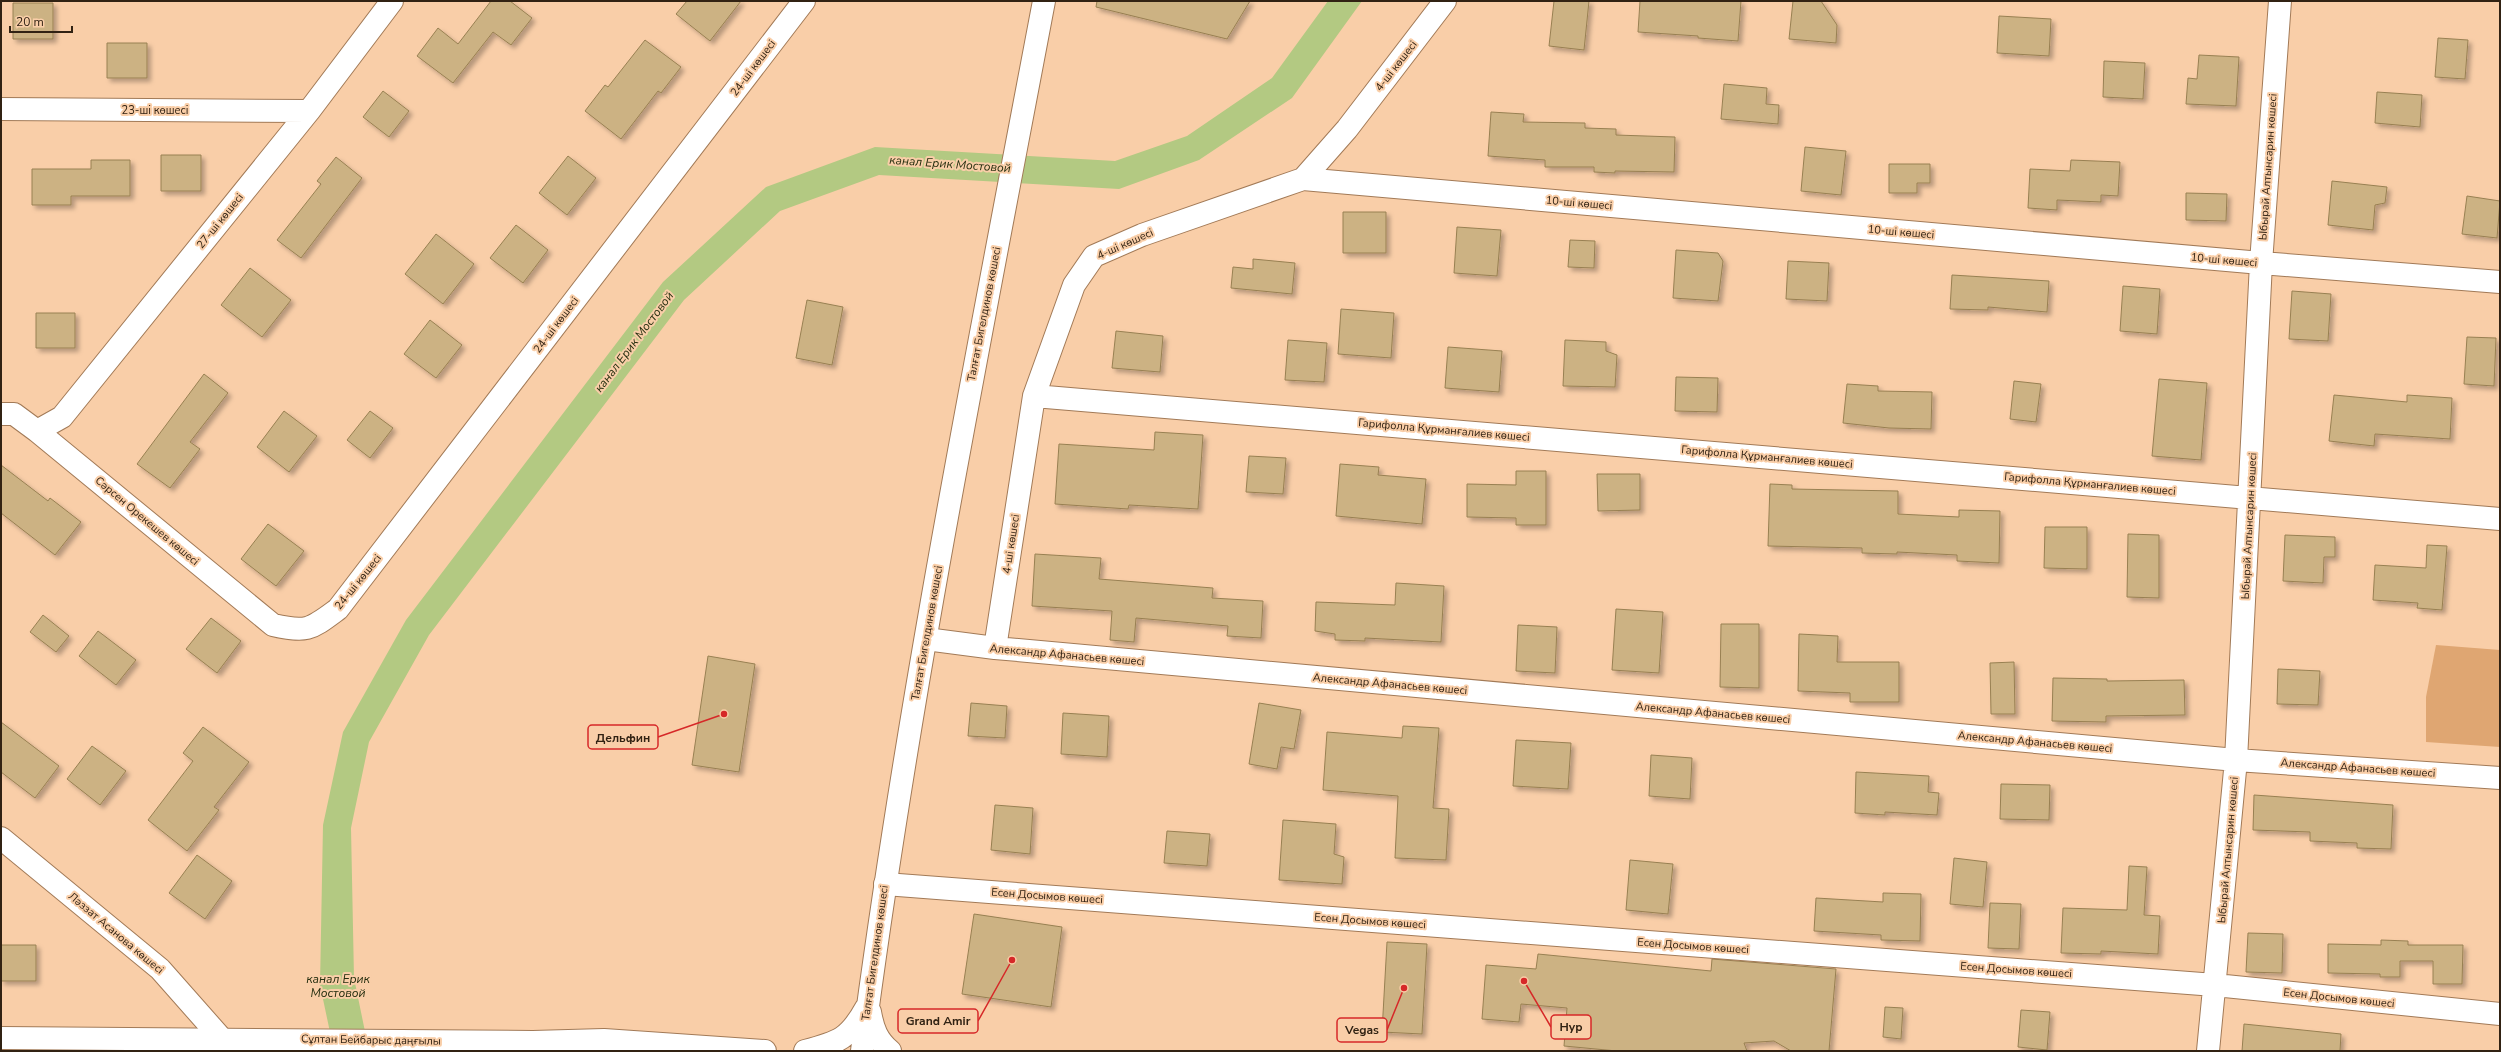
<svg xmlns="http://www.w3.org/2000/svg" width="2501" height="1052" font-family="'Nunito Sans',sans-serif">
<defs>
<filter id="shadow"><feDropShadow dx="3.5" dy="3.5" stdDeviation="2" flood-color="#0004"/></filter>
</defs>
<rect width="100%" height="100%" fill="#f9cea8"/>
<path fill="#dfa672" d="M2436,645L2500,650V747L2426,742V697Z"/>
<path fill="#b3c982" d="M1328,1H1362L1292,98L1199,160L1119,189L879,175L780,211L684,300L429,635L369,742L351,828L354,978L369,1051H334L320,985L323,825L343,732L406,620L663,282L766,187L875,147L1115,161L1187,136L1272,78Z"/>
<path fill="#ccb283" stroke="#988052" filter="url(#shadow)" d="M491,1H510L532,18L511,45L493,32L453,83L417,56L438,28L458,44Z
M687,1H741L710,41L676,14Z
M1097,1H1250L1227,39L1096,7Z
M1554,1H1589L1584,50L1549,46Z
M1640,1H1741L1738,41L1698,38V36L1638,32Z
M1793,1H1821L1837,25L1836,43L1789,39Z
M13,3H53V39H13Z
M1999,16L2051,19L2049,56L1997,53Z
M2438,38L2468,40L2465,79L2435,77Z
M645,40L681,67L661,93L658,91L621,139L585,111L605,85L608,87Z
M107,43H147V78H107Z
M2199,55L2239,57L2236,106L2186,104L2188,78L2197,79Z
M2104,61L2145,63L2143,99L2103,97Z
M1724,84L1767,88L1766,104L1779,105L1778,124L1721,119Z
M383,91L409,111L389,137L363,117Z
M2377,92L2422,95L2420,127L2375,123Z
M1491,112L1524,114L1523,122L1585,123V128L1616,129V135L1675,137L1674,172L1615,171V173L1594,172V167H1545V160L1488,156Z
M1805,147L1846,151L1841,195L1801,191Z
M161,155H201V191H161Z
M568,156L596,178L567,215L539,193Z
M336,157L362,178L301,258L277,240L321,184L317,181Z
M91,160H130V196H71V205H32V169H91Z
M2071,160L2120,162L2118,196L2101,195V202L2057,200V210L2028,208L2030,169L2070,171Z
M1889,164H1930V183H1917V193H1889Z
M2332,181L2387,187L2385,203L2375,205L2373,230L2328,225Z
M2186,193L2227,194L2226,221L2186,220Z
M2467,196L2500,201L2497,238L2462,234Z
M1343,212H1386V253H1343Z
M516,225L548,250L523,283L490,258Z
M1457,227L1501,230L1497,276L1454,273Z
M436,234L474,264L443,304L405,274Z
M1570,240L1595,241L1594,268L1568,267Z
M1676,250L1718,253L1723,261L1718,301L1673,298Z
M1253,259L1295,263L1292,294L1231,288L1233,267L1253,269Z
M1788,261L1829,263L1827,301L1786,299Z
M250,268L291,300L262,337L221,305Z
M1952,275L2049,281L2047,312L1988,307V310L1950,309Z
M2123,286L2160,289L2157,334L2120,331Z
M2292,291L2331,294L2328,341L2289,339Z
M807,300L843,307L832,365L796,358Z
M1341,309L1394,313L1391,358L1338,354Z
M36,313H75V348H36Z
M430,320L462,345L436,378L404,354Z
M1116,331L1163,336L1160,372L1112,368Z
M2467,337L2496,338L2494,386L2464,384Z
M1288,340L1327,343L1324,382L1285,380Z
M1565,340L1606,342V351L1617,355L1615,387L1563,386Z
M1448,347L1502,351L1499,392L1445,388Z
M204,374L228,393L190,442L200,449L170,488L137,464Z
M1676,377L1718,378L1717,412L1675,411Z
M2159,379L2207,383L2201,460L2152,456Z
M2014,381L2041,384L2036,422L2010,419Z
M1847,384L1878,386V391L1932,392L1931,429L1889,428L1843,423Z
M2334,395L2407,402V395L2452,398L2450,439L2375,434L2374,446L2329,441Z
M284,411L317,436L289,472L257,447Z
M370,411L393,428L370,458L347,440Z
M1155,432L1203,435L1198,509L1129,505L1128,509L1055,504L1059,444L1154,450Z
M1249,456L1286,458L1283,494L1246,492Z
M1340,464L1379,467L1378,475L1426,479L1422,524L1336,516Z
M1,465L48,501L50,498L81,522L55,555L1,513Z
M1516,471H1546V525H1516V518L1467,517V484L1516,485Z
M1597,474H1640V510L1598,511Z
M1770,484L1792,485V489L1898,491V514L1959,517V510L2000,511L1999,563L1957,561V555L1897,552V554L1862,553V548L1768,546Z
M268,524L304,551L276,586L241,559Z
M2045,527H2087V569L2044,568Z
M2128,534L2159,535V598L2127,597Z
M2285,535L2335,537V557H2324L2323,583L2283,581Z
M2427,545L2447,546L2442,610L2417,608L2418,603L2373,600L2375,565L2426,568Z
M1035,554L1101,558L1099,579L1213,588L1212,598L1263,601L1261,638L1227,636L1228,626L1136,618L1134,642L1110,640L1112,611L1032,606Z
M1396,583L1444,586L1441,642L1365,638V641L1335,640V634L1315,631L1316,602L1395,605Z
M1616,609L1663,612L1659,673L1612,670Z
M43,615L69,636L56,652L30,632Z
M211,618L241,641L217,673L186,649Z
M1721,624H1759V688L1720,687Z
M1518,625L1557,627L1555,673L1516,671Z
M98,631L136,660L116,685L79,656Z
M1799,634L1838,636L1837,662H1899V702H1850V693L1798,691Z
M708,656L755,664L739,772L692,765Z
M2014,662L2015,714H1991L1990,663Z
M2278,669L2320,671L2318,705L2277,704Z
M2053,678L2107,679V681L2184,680L2185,715L2106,716V722L2052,721Z
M971,703L1007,706L1005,738L968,736Z
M1259,703L1301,710L1294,749L1281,747L1277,769L1249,764Z
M1063,713L1109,716L1107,757L1061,754Z
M1,722L59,766L35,798L1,772Z
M1403,726L1439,728L1433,808L1449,809L1446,860L1395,858L1398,796L1323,790L1327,732L1402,738Z
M203,727L249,762L214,807L219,810L187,851L148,820L193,761L183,753Z
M1516,740L1571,743L1568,789L1513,786Z
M92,746L126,771L100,805L67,779Z
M1651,755L1692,758L1690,799L1649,796Z
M1856,772L1929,776L1928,792L1939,793L1937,815L1885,812V815L1855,813Z
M2001,784L2050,785L2049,820L2000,819Z
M2254,795L2393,805L2391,849L2357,848V843L2310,841V832L2253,830Z
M995,805L1033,808L1030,854L991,850Z
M1283,820L1336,824L1334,854L1344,857L1342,884L1279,880Z
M1167,831L1210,834L1207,866L1164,863Z
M197,855L232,881L205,919L169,893Z
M1954,858L1987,862L1983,907L1950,904Z
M1630,860L1673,864L1668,914L1626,910Z
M2129,866L2147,867L2144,915L2160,916L2158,954L2101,951V954L2061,953L2063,908L2127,910Z
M1883,893L1921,894L1920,941L1881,940V935L1814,931L1816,898L1883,902Z
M1990,903L2021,904L2019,949L1988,948Z
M974,914L1062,927L1051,1007L962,994Z
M2248,933L2283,934L2282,973L2246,972Z
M2381,940L2408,941V945H2463L2462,984H2433V961H2400V977H2380V974L2328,973V944L2381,945Z
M1387,942L1427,944L1422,1034L1382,1032Z
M1,945H36V981H1Z
M1538,954L1711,971L1712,959L1836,969L1829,1051H1791L1774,1041L1744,1043L1747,1051H1617L1564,1046L1567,1008L1521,1004L1519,1022L1482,1019L1486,965L1536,969Z
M1885,1007L1903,1008L1901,1039L1883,1037Z
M2021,1010L2050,1012L2047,1050L2018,1047Z
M2244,1024L2341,1034L2340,1051H2242Z"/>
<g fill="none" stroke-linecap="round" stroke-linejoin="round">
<defs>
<path id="minor" d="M1,109L309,111
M1303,179L2261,263L2500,282
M1034,396L2500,519
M1,414H14L37,431L273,625C308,633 311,629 338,609L804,1
M37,431L62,417L309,111L392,1
M926,639L995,648L2236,760L2500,778
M995,648L1034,396L1074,285L1094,256L1142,235L1303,179L1347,129L1445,1
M1,838L160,969L221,1038
M885,884L2215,985L2500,1014
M2208,1051L2236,760L2261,263L2280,1"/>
<path id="primary" d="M870,1012C873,1029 877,1040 890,1051
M1,1038L533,1042L604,1040L765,1051
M805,1051C839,1042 849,1039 866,1008
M862,1051C908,699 978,350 1044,1"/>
</defs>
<use href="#minor" stroke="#a27a57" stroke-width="24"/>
<use href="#primary" stroke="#a27a57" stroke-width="24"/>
<use href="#minor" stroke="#fff" stroke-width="22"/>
<use href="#primary" stroke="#fff" stroke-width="22"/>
</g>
<g text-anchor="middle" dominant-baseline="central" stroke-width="4" stroke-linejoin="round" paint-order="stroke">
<g font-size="11" fill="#312213" stroke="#f9cea8">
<text transform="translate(1396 66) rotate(-52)">4-ші көшесі</text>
<text transform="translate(753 68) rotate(-53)">24-ші көшесі</text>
<text x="155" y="110">23-ші көшесі</text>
<text transform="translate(2268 167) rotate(-86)">Ыбырай Алтынсарин көшесі</text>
<text transform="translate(1579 203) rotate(5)">10-ші көшесі</text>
<text transform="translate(220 221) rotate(-51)">27-ші көшесі</text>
<text transform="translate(1901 232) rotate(5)">10-ші көшесі</text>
<text transform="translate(1125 244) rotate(-24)">4-ші көшесі</text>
<text transform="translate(2224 260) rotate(5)">10-ші көшесі</text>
<text transform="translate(984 314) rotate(-79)">Талғат Бигелдинов көшесі</text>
<text transform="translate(556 325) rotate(-53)">24-ші көшесі</text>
<text transform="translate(1444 430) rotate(5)">Гарифолла Құрманғалиев көшесі</text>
<text transform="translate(1767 457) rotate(5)">Гарифолла Құрманғалиев көшесі</text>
<text transform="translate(2090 484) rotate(5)">Гарифолла Құрманғалиев көшесі</text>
<text transform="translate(147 521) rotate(40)">Сәрсен Орекешев көшесі</text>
<text transform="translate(2249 526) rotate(-87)">Ыбырай Алтынсарин көшесі</text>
<text transform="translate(1011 544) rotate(-81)">4-ші көшесі</text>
<text transform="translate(358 582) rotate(-51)">24-ші көшесі</text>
<text transform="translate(927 633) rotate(-80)">Талғат Бигелдинов көшесі</text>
<text transform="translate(1067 655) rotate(5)">Александр Афанасьев көшесі</text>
<text transform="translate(1390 684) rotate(5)">Александр Афанасьев көшесі</text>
<text transform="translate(1713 713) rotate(5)">Александр Афанасьев көшесі</text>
<text transform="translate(2035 742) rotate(5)">Александр Афанасьев көшесі</text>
<text transform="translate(2358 768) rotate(4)">Александр Афанасьев көшесі</text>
<text transform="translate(2228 850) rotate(-85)">Ыбырай Алтынсарин көшесі</text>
<text transform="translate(1047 896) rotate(4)">Есен Досымов көшесі</text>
<text transform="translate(1370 921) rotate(4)">Есен Досымов көшесі</text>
<text transform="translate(116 933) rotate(40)">Ләззат Асанова көшесі</text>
<text transform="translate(1693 946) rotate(4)">Есен Досымов көшесі</text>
<text transform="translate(875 953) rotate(-82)">Талғат Бигелдинов көшесі</text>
<text transform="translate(2016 970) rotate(4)">Есен Досымов көшесі</text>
<text transform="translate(2339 998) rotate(6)">Есен Досымов көшесі</text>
<text transform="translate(371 1040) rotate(1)">Сұлтан Бейбарыс даңғылы</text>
</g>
<g font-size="12" font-style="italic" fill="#252e0f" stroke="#f9cea8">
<text transform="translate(950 164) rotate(4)">канал Ерик Мостовой</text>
<text transform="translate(634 342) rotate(-53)">канал Ерик Мостовой</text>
<text x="338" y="979">канал Ерик<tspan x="338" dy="14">Мостовой</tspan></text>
</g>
</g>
<path fill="none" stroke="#d62828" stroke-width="1.5" d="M724 714L658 737M1012 960L978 1021M1524 981L1551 1027M1404 988L1387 1030"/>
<g fill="#d62828" stroke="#f9cea8" stroke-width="1.5">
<circle cx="724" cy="714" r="4"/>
<circle cx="1012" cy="960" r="4"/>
<circle cx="1524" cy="981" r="4"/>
<circle cx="1404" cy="988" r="4"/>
</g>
<g fill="#f9cea8" stroke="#d62828" stroke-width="1.5">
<rect x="588" y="725" width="70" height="24" rx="4"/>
<rect x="898" y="1009" width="80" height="24" rx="4"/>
<rect x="1551" y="1015" width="40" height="24" rx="4"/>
<rect x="1337" y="1018" width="50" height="24" rx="4"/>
</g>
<g font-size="12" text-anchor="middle" font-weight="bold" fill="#312213">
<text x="623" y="742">Дельфин</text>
<text x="938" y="1025">Grand Amir</text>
<text x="1571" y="1031">Нур</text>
<text x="1362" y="1034">Vegas</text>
</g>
<rect width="2501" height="1052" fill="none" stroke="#312213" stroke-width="4"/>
<path d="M10 26v6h62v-6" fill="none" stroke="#312213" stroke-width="2"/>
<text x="16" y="26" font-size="12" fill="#312213" stroke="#f9cea8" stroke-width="3" paint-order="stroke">20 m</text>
</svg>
